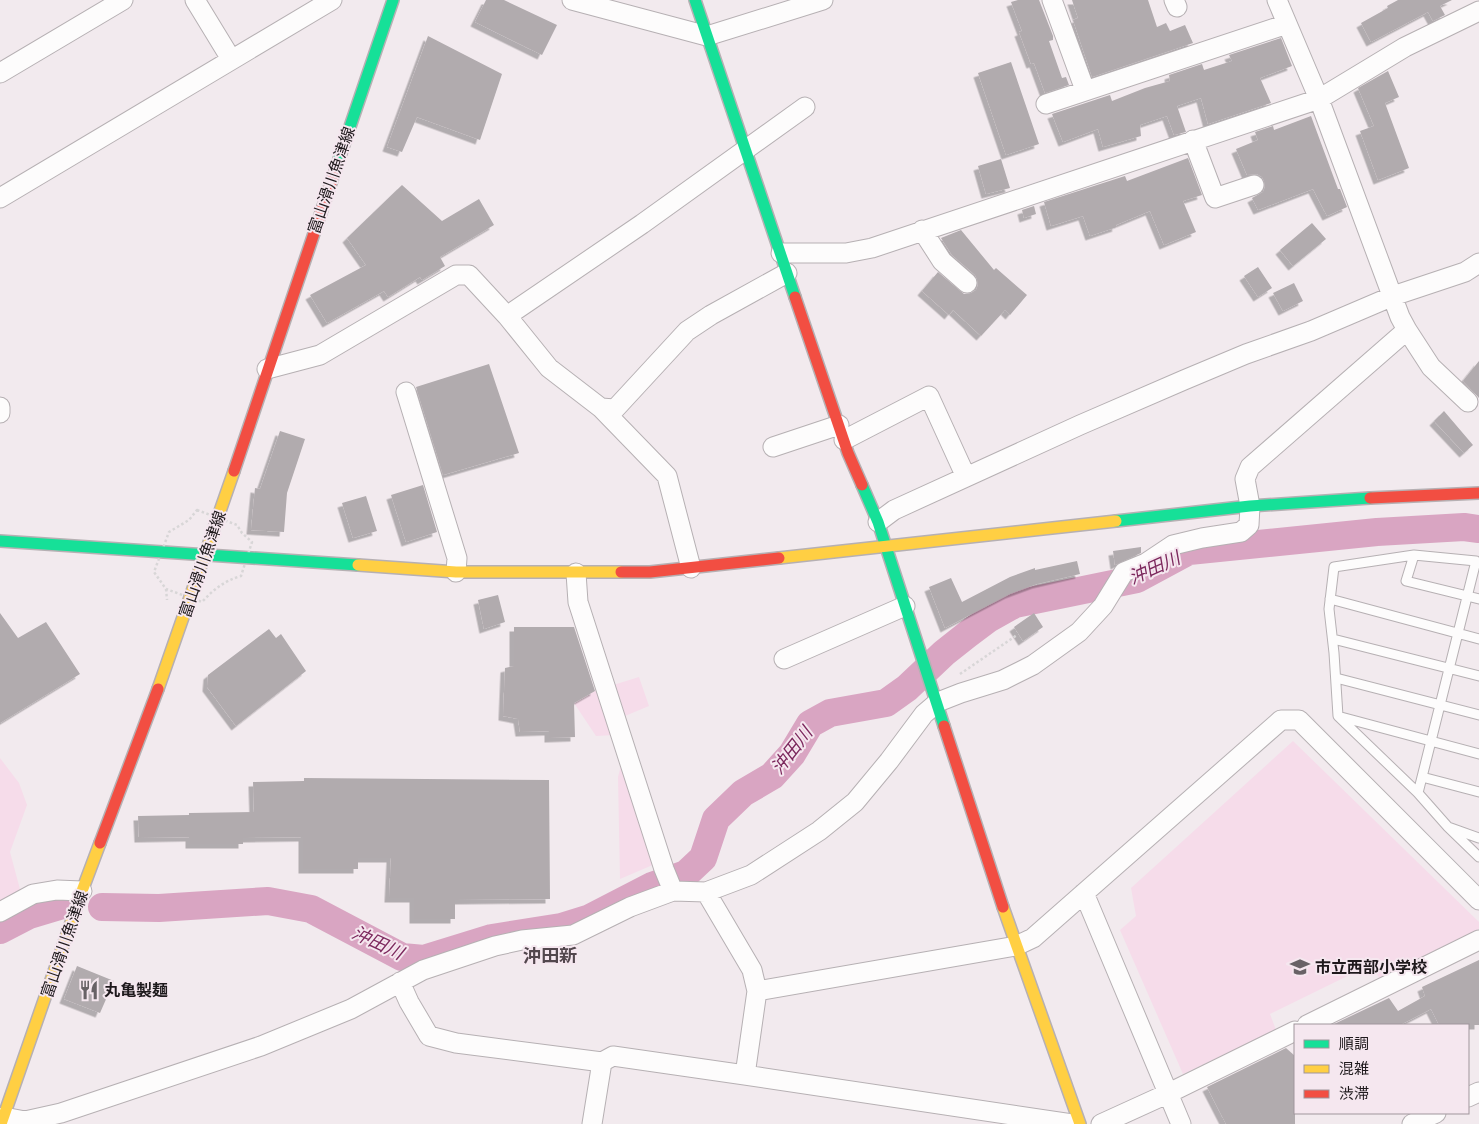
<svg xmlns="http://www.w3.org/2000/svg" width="1479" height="1124" font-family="'Noto Sans','Noto Sans JP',sans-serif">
<defs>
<filter id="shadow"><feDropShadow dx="-4.5" dy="4.5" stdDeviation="0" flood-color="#0004"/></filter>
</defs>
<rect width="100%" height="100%" fill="#f2eaee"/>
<path fill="#f6dcea" d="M639,677L649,706L625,716L614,735L596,736L574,703L597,690Z
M1293,741L1479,922V929L1379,978L1372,964L1270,1014L1276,1030L1183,1074L1120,930L1136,916L1131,888Z
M0,758L19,783L27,805L10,852L21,893L0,904Z
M622,762L655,864L620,879L618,777Z"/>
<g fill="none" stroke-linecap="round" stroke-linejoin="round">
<path stroke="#d9a5c2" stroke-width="28" d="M102,907L159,908L268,901L311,909L402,957L424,959L492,938L561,927L590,918L652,886L686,874L703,858L716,819L743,793L772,776L792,754L810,724L830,713L886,703L907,688L944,653L968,634L988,619L1015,604L1137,579L1189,551L1377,532L1464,527L1479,529
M0,930L29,915L59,906"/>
</g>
<path fill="#b1abae" filter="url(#shadow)" d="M486,0H504L557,25L542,55L475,22Z
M1018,0H1039L1053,36V40L1049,41L1062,78L1066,77L1069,85L1045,93L1034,63L1031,64L1019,32L1022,31L1011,2Z
M1072,0H1148L1157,27L1166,23L1170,31L1185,25L1193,43L1092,77L1073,20L1078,18Z
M1398,0H1452L1440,6L1445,15L1433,21L1428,12L1371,42L1361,23L1388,8L1387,6Z
M428,36L502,74L480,140L417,117L402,152L387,147Z
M1281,38L1292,66L1260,78L1271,103L1208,124L1201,98L1177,106L1186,132L1174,135L1167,116L1140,125L1141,136L1103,147L1098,129L1063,142L1052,114L1110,95L1112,101L1145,88L1170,81L1169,75L1202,64L1204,70L1232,61L1229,55Z
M1011,62L1039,144L1006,155L978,73Z
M1388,71L1399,97L1385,103L1409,168L1378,180L1360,131L1374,126L1358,88Z
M1311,116L1338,189H1340L1347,207L1327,216L1313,189L1258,210L1252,198L1263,192L1265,187L1264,181L1262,177L1257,174L1247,175L1236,149L1258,140L1255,132L1273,126L1274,130Z
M1188,158L1202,195L1183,201L1196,232L1164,245L1150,211L1116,225L1117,227L1090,236L1083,216L1051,226L1044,202L1125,176L1127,181Z
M1001,159L1010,188L986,194L978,166Z
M402,185L442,221L479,199L494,225L440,257L445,266L422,280L420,277L388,297L384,291L327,323L310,295L366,265L347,238Z
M1034,206L1036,214L1024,218L1022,210Z
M1312,223L1326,239L1293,266L1280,250Z
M961,230L994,270L996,268L1027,295L1010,315L1005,310L981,336L953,310L949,315L922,291L938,272L964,294L971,293L976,290L978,285L977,279L975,275L952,255L941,238Z
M1258,267L1272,288L1258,297L1244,276Z
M1294,283L1303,301L1283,311L1273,293Z
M1479,361V398L1463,381Z
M489,364L519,453L443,475L416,387Z
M1444,411L1473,445L1464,453L1434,421Z
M280,431L305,439L287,493L284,532L251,530L255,488L260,489Z
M423,485L437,532L406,542L391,495Z
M366,496L377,531L353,538L342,503Z
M1141,547V553L1115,565L1113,551Z
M1077,561L1080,574L1037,584L1010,594L945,628L929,587L951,578L962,602L1010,577L1035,568V570Z
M498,595L505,622L484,629L478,600Z
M0,613L18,638L46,622L80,674L0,723Z
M1034,613L1043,627L1023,641L1014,627Z
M514,627H574L595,691L574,703L575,737L549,738V731L520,732L518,719L503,716L505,668L514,666Z
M269,629L276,638L281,634L306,671L236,726L207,687L208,675Z
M304,778L549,780L550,899L455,900V919H414V898H389L391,858H358V869H303V837L243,838V844H190V837L139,838L138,816L189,815V813L254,812L253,782L304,781Z
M1479,960V1025H1439L1431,1009L1400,1025H1332L1389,998L1398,1011L1425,996L1422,987Z
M77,966L114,981L100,1013L64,999Z
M1286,1048L1295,1056V1124H1226L1207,1087Z"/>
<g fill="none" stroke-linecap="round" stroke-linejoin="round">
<defs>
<path id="lane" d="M1414,555L1406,581L1479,599
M1330,599L1479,639
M1333,639L1479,676
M1336,678L1479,715
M1341,717L1479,754
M1422,777L1479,792
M1418,793L1338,716L1334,653L1329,609L1334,567L1414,555L1476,561L1418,793L1448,827
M1479,838L1448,827L1479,857"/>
<path id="street" d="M195,0L231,59
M572,0L707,36L823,0
M1052,0L1085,90
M1174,0L1177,7
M0,73L123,0
M1046,104L1287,24
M1193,140L1215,198L1254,185
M0,198L332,0
M922,230L942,261L967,283
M781,253H846L872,248L1319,99L1405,47L1479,11
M507,316L642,224L805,107
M1407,330L1431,367L1468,402
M267,369L320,355L456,275H469L507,316L549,368L601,408L615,409L687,331L711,315L787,273
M406,392L457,558L456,572
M0,407V413
M601,408L667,476L691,568
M844,440L929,396L966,477
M773,447L839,425
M878,522L894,510L1080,425L1184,380L1246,354L1311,331L1393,296L1465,272L1479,263
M576,573L578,602L664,869L673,891
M784,659L905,606
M1084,893L1181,1124
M0,912L33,894L57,890L82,891
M400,982L409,1002L429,1036L456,1043L602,1062L613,1056L745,1075L757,991L752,970L706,892
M757,991L1016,946L1033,938L1281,720H1299L1479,900
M1307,1025L1479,940
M745,1075L1072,1124
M1468,1097L1479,1092
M4,1117L25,1121L61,1113L261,1046L351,1009L423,970L495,946L522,940L573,935L630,907L673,891L706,892L751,875L819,831L855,802L889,761L924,714L938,702L961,693L1003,680L1033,665L1079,632L1103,606L1124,572L1146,563L1173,545L1202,538L1241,532L1249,525L1250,506L1245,479L1250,467L1407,330L1400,317L1319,99L1277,0
M592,1124L602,1062
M1101,1124L1169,1093L1295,1031
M1412,1124L1436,1113"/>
<path id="fast" d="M695,0L795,297
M336,168L393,0
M862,485L878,522L944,726
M1116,521L1250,506L1370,498
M0,541L358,565"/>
<path id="slow" d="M779,558L1116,521
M358,565L456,572H621
M158,689L234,471
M1003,907L1080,1124
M1,1124L82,891L100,843"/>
<path id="jam" d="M795,297L848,453L862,485
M234,471L336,168
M1370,498L1479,493
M621,572H650L779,558
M944,726L1003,907
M100,843L158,689"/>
</defs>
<use href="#lane" stroke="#b6b0b3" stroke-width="11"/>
<use href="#street" stroke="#b6b0b3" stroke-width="21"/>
<use href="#fast" stroke="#b6b0b3" stroke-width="14"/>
<use href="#slow" stroke="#b6b0b3" stroke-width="14"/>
<use href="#jam" stroke="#b6b0b3" stroke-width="14"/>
<path stroke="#d8d6d7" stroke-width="2.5" stroke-dasharray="2.5 2.5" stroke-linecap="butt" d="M197,510L237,525L242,533L252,542L241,576C224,581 214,589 202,602L166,589L154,572L169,532L189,520Z
M166,589L167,600
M960,674L1017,635"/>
<use href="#lane" stroke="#fdfcfc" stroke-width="9"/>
<use href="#street" stroke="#fdfcfc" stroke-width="19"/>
<use href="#fast" stroke="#16e098" stroke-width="11"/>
<use href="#slow" stroke="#ffcf43" stroke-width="11"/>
<use href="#jam" stroke="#f24e42" stroke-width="11"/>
</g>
<defs>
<symbol id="school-bare" viewBox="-9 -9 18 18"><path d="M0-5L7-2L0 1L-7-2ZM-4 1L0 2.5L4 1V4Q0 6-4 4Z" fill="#686266" stroke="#f5e7ef" stroke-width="2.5" paint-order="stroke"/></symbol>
<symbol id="restaurant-bare" viewBox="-9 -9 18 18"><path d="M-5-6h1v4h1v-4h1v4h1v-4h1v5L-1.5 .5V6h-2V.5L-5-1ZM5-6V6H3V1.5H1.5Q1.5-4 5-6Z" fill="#686266" stroke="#f5e7ef" stroke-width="2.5" paint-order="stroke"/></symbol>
</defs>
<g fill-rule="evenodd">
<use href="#school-bare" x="1286" y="953" width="28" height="28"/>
<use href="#restaurant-bare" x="75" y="976" width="28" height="28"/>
</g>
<g text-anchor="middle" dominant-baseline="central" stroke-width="4" stroke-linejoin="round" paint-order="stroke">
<g font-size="16" fill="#1e191c" stroke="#f5e7ef">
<text transform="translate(331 180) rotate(-71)">富山滑川魚津線</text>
<text transform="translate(202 564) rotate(-71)">富山滑川魚津線</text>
<text transform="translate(64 944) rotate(-71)">富山滑川魚津線</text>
</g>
<g font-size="16" font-weight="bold" fill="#1e191c" stroke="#f5e7ef" text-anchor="start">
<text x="1315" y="967">市立西部小学校</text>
<text x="104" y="990">丸亀製麺</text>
</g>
<g font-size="18" font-style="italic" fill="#7c285d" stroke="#f5e7ef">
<text transform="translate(1154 567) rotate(-24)">沖田川</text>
<text transform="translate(791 750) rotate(-52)">沖田川</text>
<text transform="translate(378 942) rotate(25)">沖田川</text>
</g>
<g font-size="18" font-weight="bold" fill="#52474d" stroke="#f5e7ef">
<text x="550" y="955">沖田新</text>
</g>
</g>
<rect x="1294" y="1024" width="175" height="90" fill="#f5e7ef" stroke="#9f959b"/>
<rect x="1304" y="1040" width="25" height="8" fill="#16e098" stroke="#9f959b"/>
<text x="1339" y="1049" font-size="15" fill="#1e191c">順調</text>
<rect x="1304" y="1065" width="25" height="8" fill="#ffcf43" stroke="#9f959b"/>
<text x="1339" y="1074" font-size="15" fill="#1e191c">混雑</text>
<rect x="1304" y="1090" width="25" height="8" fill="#f24e42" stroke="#9f959b"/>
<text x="1339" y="1099" font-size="15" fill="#1e191c">渋滞</text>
</svg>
